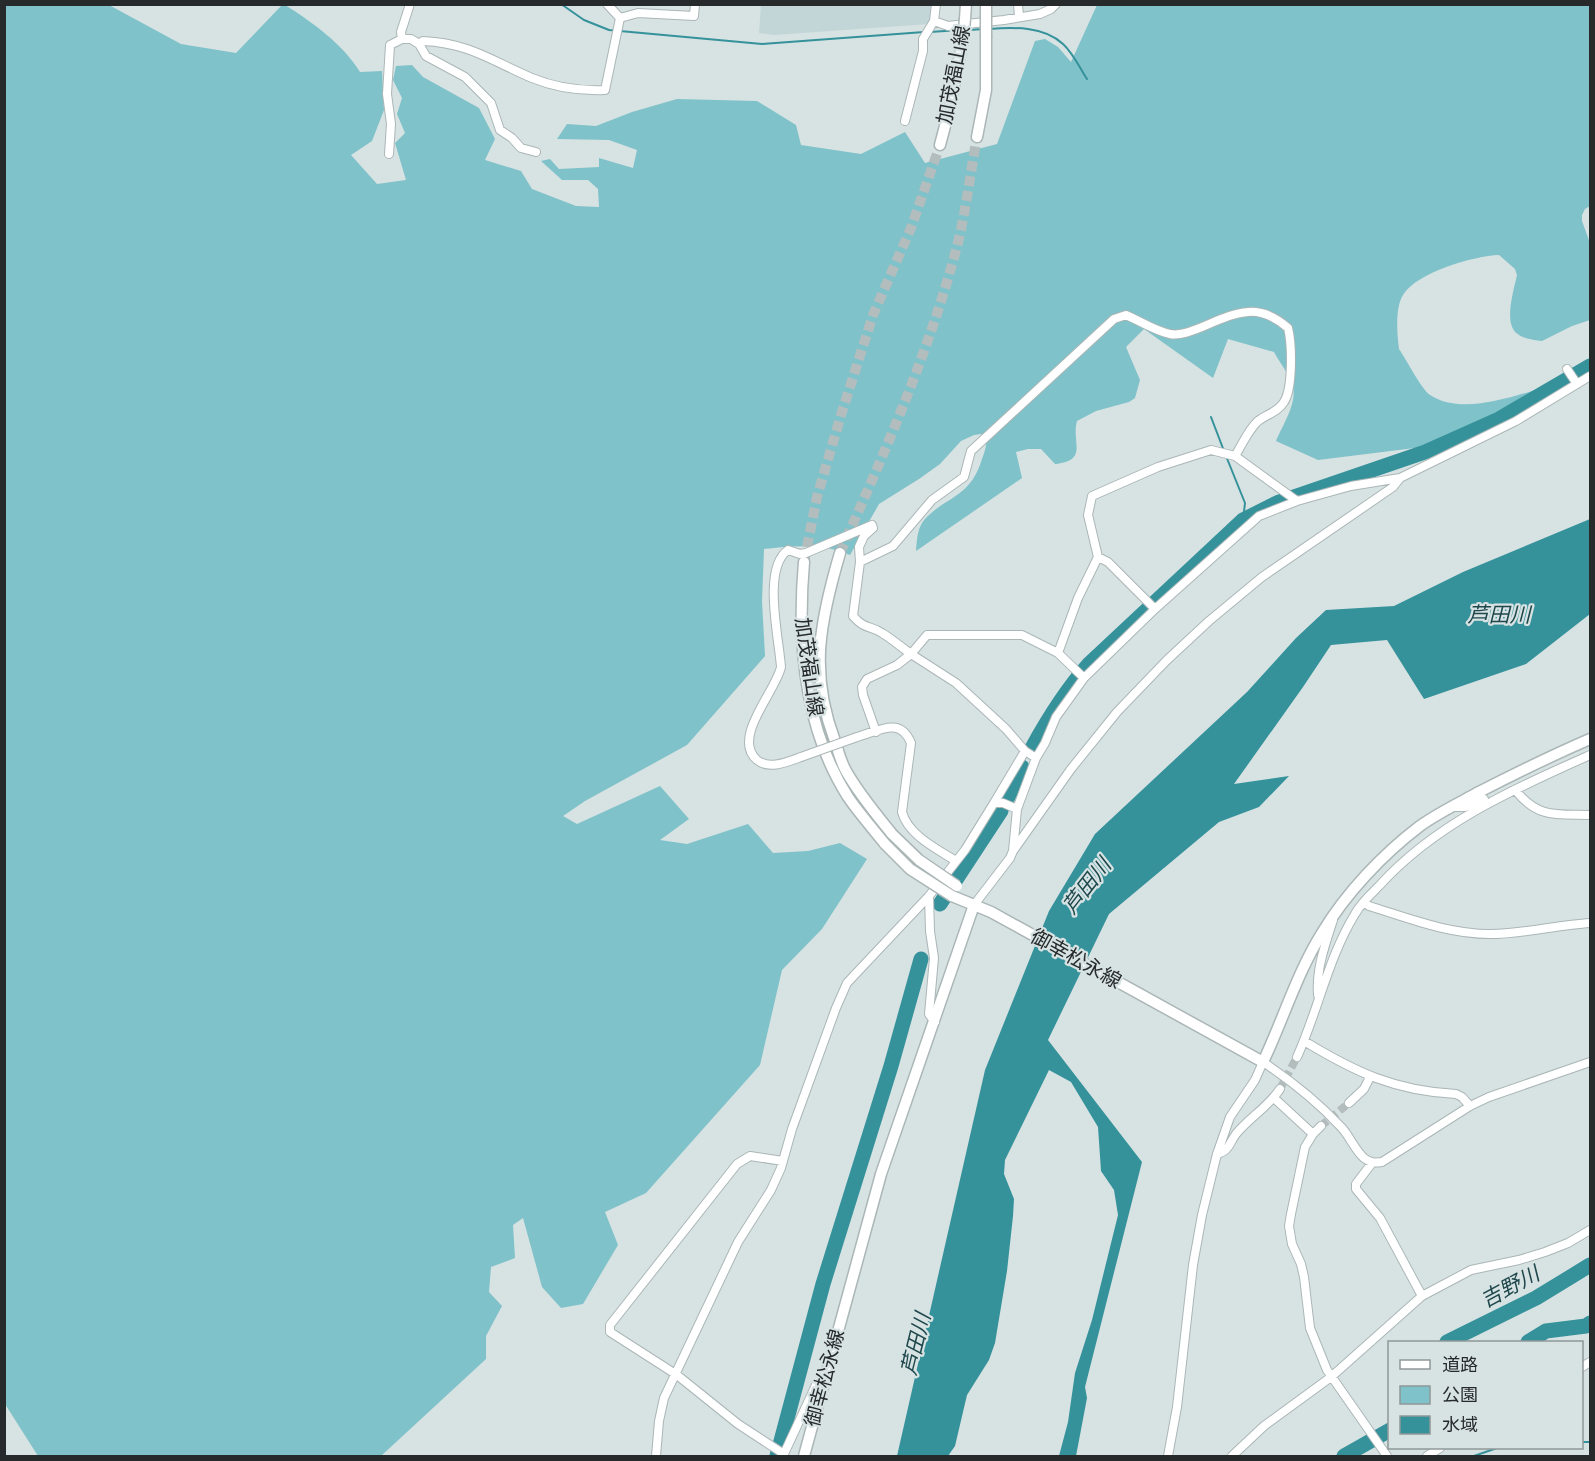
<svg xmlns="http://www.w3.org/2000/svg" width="1595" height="1461" font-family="'Nunito Sans','Noto Sans JP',sans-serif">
<rect width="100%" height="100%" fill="#d7e2e3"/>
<path fill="#c2d6d8" d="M761,5H934L932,21L929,24L774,35L759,33Z"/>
<path fill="#7fc2c9" d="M5,5H109L181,44L236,53L282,5H285C312,22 343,44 360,72L382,71L384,110L372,141L351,155L377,184L406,180L395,143L405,133L397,114L402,98L393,80L396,66L412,65L423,77L479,108L495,139L485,160L521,171L532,189L576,206L599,207L598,189L588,180H562L541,161L550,159L559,169L599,167V158L633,168L637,150L609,140L557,139L567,124L596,126L632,112L677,99L757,101L796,125L801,145L861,154L905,132L925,163L997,144L1035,41L1045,39L1058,47L1071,62L1097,5H1590V206L1585,209L1582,215V221L1590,243V320L1572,326L1542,341C1535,340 1525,339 1519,335C1502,326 1514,290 1517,275L1515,269L1499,255C1474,256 1417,272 1403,295C1395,308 1397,333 1399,349C1406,359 1422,390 1430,395C1462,416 1513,396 1546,387L1551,397L1423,447L1318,460L1276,441C1282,426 1297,404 1293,387C1290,375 1280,363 1274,352L1228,339L1213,378L1144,329L1126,347L1140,380L1135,398L1129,402L1096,411L1077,421C1071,443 1089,460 1055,464L1041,449H1028L1016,452L1022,478L916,551C917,540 917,528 925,519C948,495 970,498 982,459C985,451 987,444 987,436L981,434L974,435L961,441L940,464L919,479L879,504L850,555C822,543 794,546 764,549L762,601L765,656L687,745L585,801L563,816L577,824L660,786L689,819L660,840L687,844L748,824L773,853L808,851L840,843L867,859L822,929L782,970L760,1065L646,1193L605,1212L618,1245L583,1304L561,1308L542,1287L523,1218L513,1225L515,1258L491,1267L489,1292L502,1306L486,1336V1359L381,1456H38L5,1404Z"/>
<path fill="#35929b" d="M1590,519V614L1526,664L1424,699L1387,640L1331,645L1303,687L1234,784L1289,776L1259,807L1219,822L1109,914L1048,1040L1142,1162L1085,1387L1087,1398L1076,1456H1059L1068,1422L1075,1373L1092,1320L1118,1215L1114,1190L1101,1171L1098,1127L1071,1082L1049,1070L1005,1160L1004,1174L1014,1199L1013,1216L1007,1271L995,1343L989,1360L967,1395L955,1446L948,1456H897L985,1070L1049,911L1095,834L1247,692L1296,638L1326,610L1394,606L1463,572Z"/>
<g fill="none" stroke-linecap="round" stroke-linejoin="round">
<path stroke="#35929b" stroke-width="2" d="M561,4L584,20L609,30L762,44L924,32
M989,29C1013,27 1044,26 1063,44C1073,53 1080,68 1087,79
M968,30L984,29
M930,32L960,30
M1211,417L1224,451
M1226,456L1245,503L1243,520
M1582,1442H1590
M1474,1456L1497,1448"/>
<path stroke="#35929b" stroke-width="15" d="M1032,748C1049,717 1066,690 1089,664L1243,520L1279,502L1425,452L1499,419L1590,366
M1008,797L1022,767
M940,904L1001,811
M1447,1342L1536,1298L1590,1265
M1528,1342L1546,1331L1586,1326L1590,1323
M777,1456L823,1284L891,1066L921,959
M1344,1456L1390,1430"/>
<path stroke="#b4bdbe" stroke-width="8" stroke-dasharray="8 4" stroke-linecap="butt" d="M1280,1089L1297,1057
M1321,1126L1349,1103"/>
<path stroke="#b4bdbe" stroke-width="10" stroke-dasharray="10 5" stroke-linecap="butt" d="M840,553C884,454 928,355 956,250C966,213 970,174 977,137
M804,562L817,497L841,415L873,315L911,228L940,145"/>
<defs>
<path id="minor" d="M410,4L401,32L402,39H411L419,44L426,56L465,77L491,103L500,130L512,138L521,148L536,152
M607,4L620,18
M1018,4L1019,17
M934,21L948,26L1004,20L1040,14L1051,9L1056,4
M419,44L423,41C469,43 492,61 532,78C556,88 580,91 605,90L620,18L638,13L694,16L695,4
M905,121L923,51V39L934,21L936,4
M389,154L391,124L387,94L390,45L402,39
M1567,369L1577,384
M1098,557L1108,562L1155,609
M860,562L893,546L932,500L964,477L971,451L1114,319L1126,315C1140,321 1155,331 1170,334C1180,336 1192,331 1202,327C1235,313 1258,301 1288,328C1292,344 1293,388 1284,402C1278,412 1267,414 1258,421C1248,430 1242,445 1235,456
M1058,653L1078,598L1098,557L1088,515L1092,496L1158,467L1211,450L1235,456L1297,501
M857,737C879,731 900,716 911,743L902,812C908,835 937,849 956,861
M801,757C787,762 769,770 757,760C731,738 776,691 781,667C779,638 762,568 788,550L800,554L806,553L872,525L873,528L864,536L859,547L860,562L853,616C865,630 870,625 882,633C892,639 901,647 911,654L897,665L867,679L862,687L863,695L876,732
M1036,758L1025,751L1006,729L956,683L911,654L927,635H1022L1058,653L1084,678
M1516,791C1539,819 1557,814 1590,815
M994,803L1025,751
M1451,807H1465L1484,799
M1013,851L1071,769L1117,712L1167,660L1209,621L1262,577L1393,487L1400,478L1516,421L1590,376
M929,896L930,931L934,958L929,1014L935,1022
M1364,902L1369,906C1408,918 1448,934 1490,934C1523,934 1557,925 1590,923
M974,905L1010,858L1013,851L1017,809L1036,758L1045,743L1056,717L1084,678L1155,609L1259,516L1297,501L1351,486L1400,478
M1318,995C1316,969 1325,945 1333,920
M1304,1041C1355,1072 1395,1091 1456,1094L1462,1097L1470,1106
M1297,1057C1318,1011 1328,958 1355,914C1361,903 1370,895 1379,886C1436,823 1514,789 1590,755
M1274,1098L1313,1134
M1349,1103L1364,1089L1370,1077
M1321,1126L1313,1134L1305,1147L1291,1214L1289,1226L1292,1244L1301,1264L1304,1277L1310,1328L1327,1370L1387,1456
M1217,1154C1230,1150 1228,1145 1236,1134C1249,1118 1268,1107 1280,1089
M783,1161L750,1156L737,1164L610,1325V1332L677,1375L738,1424L784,1454
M1372,1163L1356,1184V1189L1380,1218L1422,1296
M1582,1367L1590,1362
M656,1456L659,1421L664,1398L738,1242L771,1190L781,1168L792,1129L836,1008L847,983L929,896L965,850L994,803H1003L1017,809
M783,1456L816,1385L825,1376
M1168,1456L1177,1407L1193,1265L1202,1215L1217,1154L1230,1117L1255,1080L1263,1062C1293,1082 1318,1102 1342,1128C1350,1137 1355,1150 1364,1158C1370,1163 1375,1163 1382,1162L1470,1106L1489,1097L1590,1062
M1232,1456L1264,1426L1331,1377L1422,1296L1471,1270L1519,1260L1545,1252L1568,1243L1590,1230
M1427,1456L1440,1448"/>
<path id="major" d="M986,4V16
M965,19L966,4
M977,137L986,90V38
M940,145L950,107L963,39
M840,553C820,621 809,673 835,741C838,751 841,762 846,771C859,794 876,814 892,834
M804,562C797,642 804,728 848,797C859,813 873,829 885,844
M952,896L991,912L1263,1062C1283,1020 1297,973 1322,933C1346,893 1383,854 1420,826C1438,813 1459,803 1479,792C1516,773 1553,755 1590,739
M804,1456L881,1174L974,905"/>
</defs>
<use href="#minor" stroke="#abb6b7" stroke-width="10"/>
<use href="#major" stroke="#abb6b7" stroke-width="13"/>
<use href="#minor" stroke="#fff" stroke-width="8"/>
<use href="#major" stroke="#fff" stroke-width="10"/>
<defs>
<path id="minor-bridge" d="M801,757L857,737"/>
<path id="major-bridge" d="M986,38V16
M963,39L965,19
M892,834L919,860L957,886
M885,844L910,869L952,896"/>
</defs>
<use href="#minor-bridge" stroke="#abb6b7" stroke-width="10" stroke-linecap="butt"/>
<use href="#major-bridge" stroke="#abb6b7" stroke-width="13" stroke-linecap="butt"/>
<use href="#minor-bridge" stroke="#fff" stroke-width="8"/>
<use href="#major-bridge" stroke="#fff" stroke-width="10"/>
</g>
<g text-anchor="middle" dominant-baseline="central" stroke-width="4.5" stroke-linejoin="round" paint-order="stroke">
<g font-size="20" fill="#262a2a" stroke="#d7e2e3">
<text transform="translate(954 75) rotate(-79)">加茂福山線</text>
<text transform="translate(809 667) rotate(82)">加茂福山線</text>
<text transform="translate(1076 959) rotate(29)">御幸松永線</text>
<text transform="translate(825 1378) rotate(-75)">御幸松永線</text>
</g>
<g font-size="21" font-style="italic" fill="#1f484c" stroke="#d7e2e3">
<text x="1499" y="615">芦田川</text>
<text transform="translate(1087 886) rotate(-52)">芦田川</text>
<text transform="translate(1510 1287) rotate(-28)">吉野川</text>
<text transform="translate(916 1344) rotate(-76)">芦田川</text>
</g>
</g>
<rect width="1595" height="1461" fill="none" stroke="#262a2a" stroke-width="12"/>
<rect x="1388" y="1341" width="195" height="108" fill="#d7e2e3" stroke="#909899" stroke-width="1.5"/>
<rect x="1400" y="1360" width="30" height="9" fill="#ffffff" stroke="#909899" stroke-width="1.5"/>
<text x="1442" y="1371" font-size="18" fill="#262a2a">道路</text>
<rect x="1400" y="1386" width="30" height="18" fill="#7fc2c9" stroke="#909899" stroke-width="1.5"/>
<text x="1442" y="1401" font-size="18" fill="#262a2a">公園</text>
<rect x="1400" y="1416" width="30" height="18" fill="#35929b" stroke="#909899" stroke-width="1.5"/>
<text x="1442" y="1431" font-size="18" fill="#262a2a">水域</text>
</svg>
